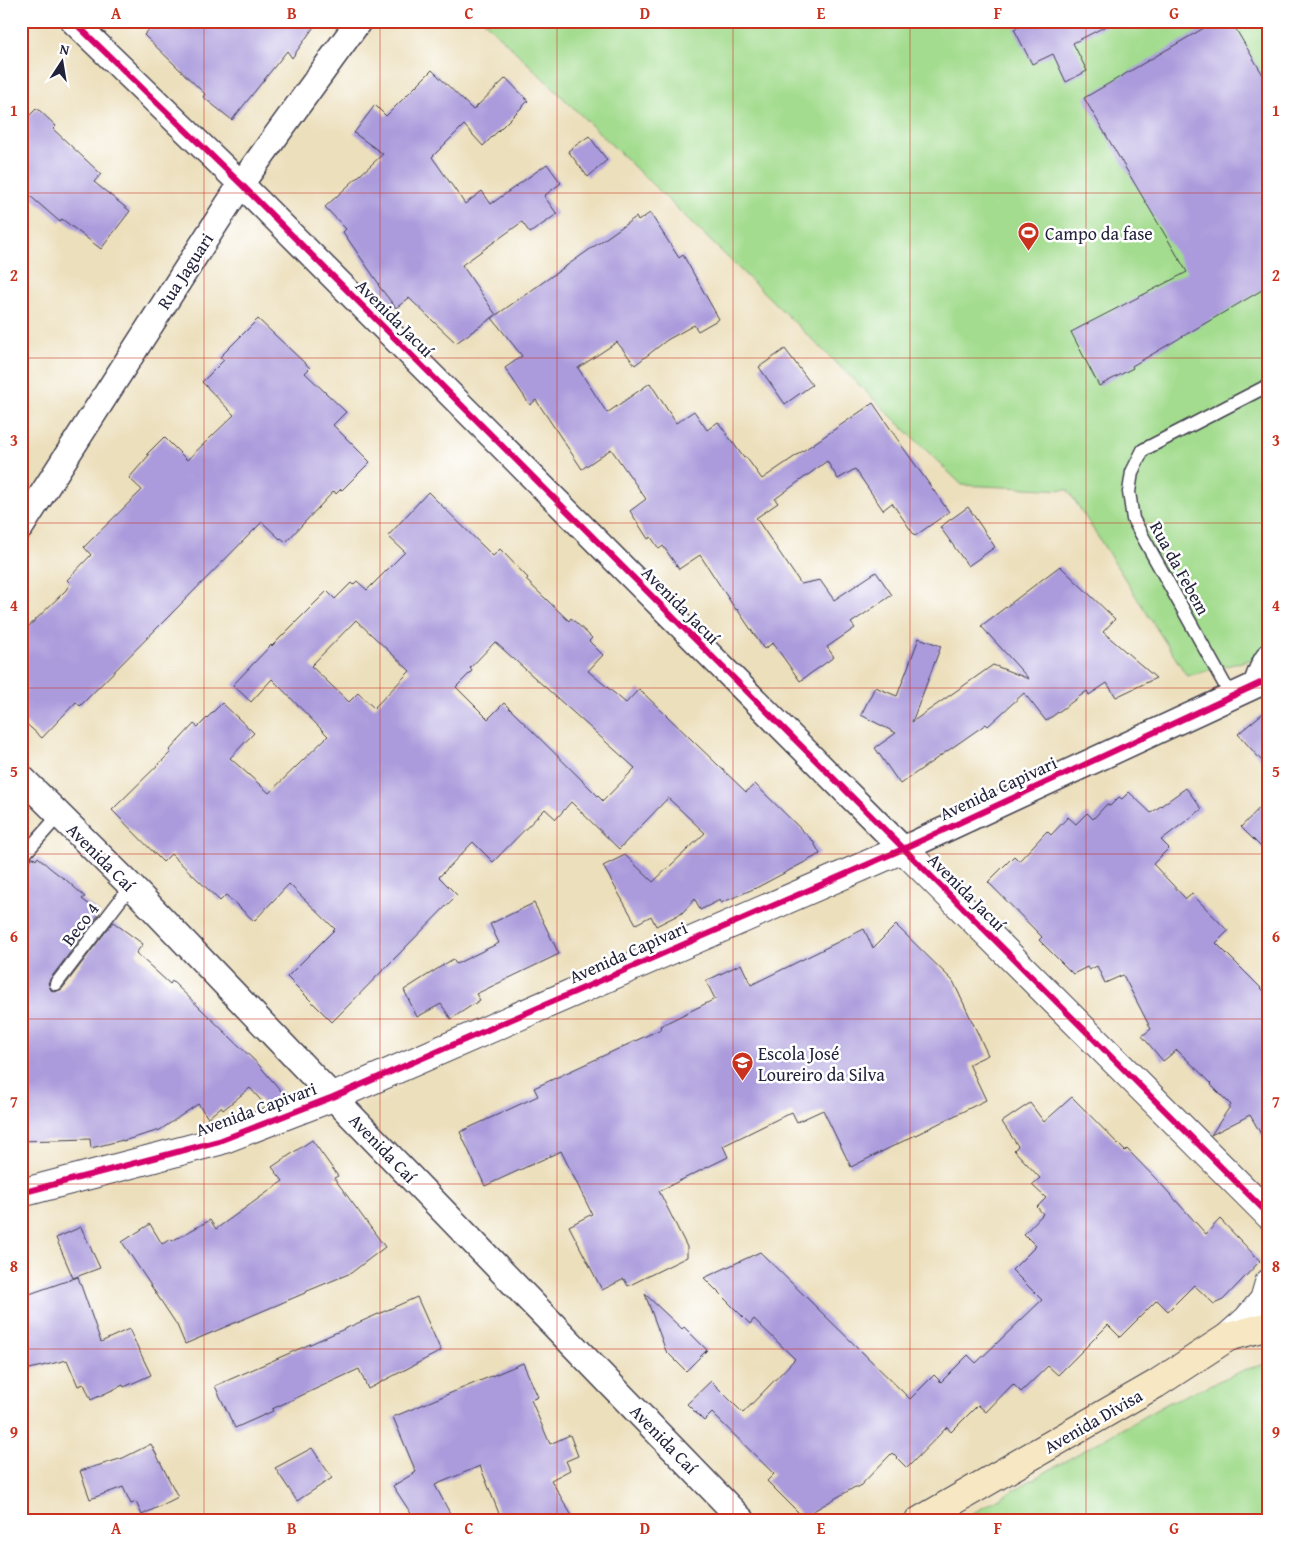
<svg xmlns="http://www.w3.org/2000/svg" width="1290" height="1542" font-family="'Gentium Book Plus',serif">
<rect width="100%" height="100%" fill="#fff"/>
<filter id="ink" filterUnits="userSpaceOnUse"><feTurbulence type="fractalNoise" baseFrequency=".02" numOctaves="2"/><feDisplacementMap in="SourceGraphic" scale="10" xChannelSelector="R" yChannelSelector="G"/><feConvolveMatrix kernelMatrix="1 2 1 2 8 2 1 2 1" color-interpolation-filters="sRGB"/></filter>
<filter id="wash" filterUnits="userSpaceOnUse"><feTurbulence type="fractalNoise" baseFrequency=".0096" numOctaves="4" result="noise"/><feDisplacementMap in="SourceGraphic" scale="20" xChannelSelector="R" yChannelSelector="G"/><feGaussianBlur stdDeviation="1.12" result="paint"/><feColorMatrix in="noise" values="0 0 0 0 0 0 0 0 0 0 0 0 0 0 0 0 0 1.4 0 .05"/><feComposite in="paint" operator="in"/></filter>
<g filter="url(#wash)">
<rect width="100%" height="100%" fill="#ecdfbc"/>
<path fill="#a3dc8e" stroke="#627f64" d="M484,21H1269V655L1187,676L1068,490L962,485Z
M1269,1363V1521H959L1168,1403L1244,1370Z"/>
<g id="blocks">
<path fill="#ab9bdc" fill-rule="evenodd" d="M157,21H318L292,58L287,51L232,120L203,97L205,94L144,35Z
M1029,21H1116L1073,43L1087,71L1066,82L1053,54L1032,64L1014,29Z
M1216,21H1231L1269,85V286L1132,366L1133,368L1099,386L1071,332L1187,272L1084,98Z
M432,70L473,110L506,78L528,101L483,146L464,125L432,157L465,204L482,191L491,204L547,164L561,183L544,196L557,214L530,233L522,222L462,265L496,315L456,343L409,298L396,308L378,285L379,284L343,232L346,229L325,207L383,154L354,133L375,105L386,116Z
M37,108L56,126L53,129L101,174L94,182L130,211L101,249L62,219L60,222L21,188V124Z
M589,136L607,160L588,177L568,151Z
M650,213L679,258L683,255L719,319L698,331L694,325L667,340L635,365L617,342L578,368L607,413L650,383L676,423L694,411L707,430L718,422L744,458L746,457L762,479L873,403L902,446L949,512L915,536L892,503L883,510L855,469L838,479L827,461L775,499L778,503L756,518L801,584L820,580L834,600L876,572L892,595L851,623L855,628L827,647L834,657L800,681L773,643L764,649L737,609L736,610L700,555L679,569L663,546L659,549L651,537L648,539L630,511L646,499L611,449L582,469L536,400L530,405L505,368L522,356L492,318L636,217L638,221Z
M258,319L310,368L305,373L346,412L333,425L370,462L342,490L341,489L336,494L334,491L286,542L281,538L280,539L262,522L80,706L76,702L42,738L21,719V634L66,590L70,583L67,580L91,555L84,547L142,490L129,478L149,455L147,454L164,437L187,460L234,415L202,382L224,360L220,357Z
M785,349L812,385L785,404L759,367Z
M428,492L493,556L500,549L528,578L526,580L569,621L571,618L592,638L589,641L603,655L588,671L626,703L639,689L746,792L755,784L813,841L820,854L758,887L721,903L720,900L700,910L695,899L682,913L656,926L651,916L636,924L603,866L625,855L653,882L705,833L668,798L619,849L571,802L556,819L545,809L493,862L473,842L439,877L457,895L332,1022L287,977L335,929L289,884L254,921L226,895L220,901L171,854L163,862L112,810L171,752L169,751L194,724L198,727L222,703L254,733L230,758L269,793L328,736L272,679L251,702L233,685L271,645L272,646L327,591L335,599L351,583L353,585L357,581L367,590L405,552L388,536ZM356,620L410,671L374,708L358,693L349,702L311,666ZM495,642L635,768L603,801L504,703L488,719L456,687L472,671L470,668Z
M968,507L995,547L968,566L940,527Z
M1060,566L1115,619L1103,632L1156,678L1116,697L1107,683L1089,695L1087,691L1046,721L1024,693L988,726L986,724L900,784L875,748L896,733L861,715L875,687L897,696L919,638L941,646L912,722L993,665L1029,679L981,626Z
M1269,708V769L1238,734Z
M1186,788L1202,809L1161,840L1169,848L1153,864L1186,899L1192,894L1228,931L1216,943L1269,996V1148L1250,1115L1211,1135L1231,1105L1211,1085L1212,1084L1177,1050L1163,1061L1142,1036L1151,1029L1123,975L1105,983L1097,966L1089,970L1087,967L1073,974L1039,940L1042,937L988,882L1014,856L1019,861L1047,831L1051,835L1068,817L1076,824L1087,813L1093,819L1107,804L1110,806L1119,797L1122,799L1129,792L1151,813Z
M1269,798V855L1241,827Z
M33,857L36,860L38,857L50,868L63,878H64L85,897L82,899L100,913L50,979L48,983L51,990L55,992L62,989L113,922L143,944L136,953L170,984L172,981L258,1064L287,1098L266,1106L250,1088L223,1110L221,1107L208,1118L198,1104L160,1130L123,1141V1140L91,1148L90,1139L21,1141V866L27,864Z
M534,903L559,954L476,994L480,1000L451,1019L441,1004L417,1017L404,990L453,959L456,964L499,943L490,924Z
M896,925L953,981L988,1055L969,1064L986,1100L851,1167L823,1110L797,1122L792,1112L723,1146L728,1157L659,1191L687,1247V1257L628,1286L624,1279L602,1290L569,1226L592,1214L561,1151L485,1186L460,1132L538,1096L534,1088L661,1029L660,1026L715,999L706,981L741,964L751,985L864,929L873,948Z
M1072,1097L1125,1151L1127,1149L1161,1184L1206,1234L1220,1219L1260,1261L1223,1300L1214,1304L1194,1285L1168,1311L1157,1300L1120,1337L1108,1325L1058,1375L1048,1366L1021,1392L1013,1384L986,1412L978,1405L951,1432L947,1427L907,1468L892,1453L859,1487H855L803,1517L767,1481L774,1474L712,1413L704,1421L687,1404L711,1381L743,1413L795,1359L754,1319L750,1324L704,1278L760,1252L910,1399L934,1375L941,1382L968,1355L976,1363L1042,1300L1012,1270L1036,1246L1024,1234L1043,1214L1037,1207L1046,1198L1032,1185L1040,1178L1014,1150L1018,1146L1002,1122L1030,1103L1044,1122Z
M312,1140L338,1176L334,1178L385,1247L351,1273L305,1292V1293L185,1344L177,1325L122,1242L150,1224L162,1244L171,1239L172,1241L210,1220L216,1229L283,1181L272,1167Z
M81,1227L100,1268L73,1278L56,1238Z
M78,1277L101,1342L129,1329L151,1375L124,1387L123,1385L91,1400L84,1384L78,1386L67,1360L21,1371V1297Z
M645,1294L682,1329L684,1327L707,1350L686,1371L666,1351Z
M417,1297L441,1351L368,1389L359,1369L272,1409L273,1411L235,1428L215,1386Z
M523,1363L538,1397L531,1400L550,1444L570,1435L578,1456L566,1461L570,1470L551,1480L575,1521H502L480,1466L435,1485L454,1521H416L393,1486L416,1472L393,1417Z
M151,1444L178,1497L142,1515L136,1502L131,1504L123,1487L90,1499L80,1471L123,1458Z
M312,1448L332,1478L297,1501L275,1468Z"/>
</g>
</g>
<g filter="url(#ink)">
<use href="#blocks" fill-opacity="0" stroke="#403e4e" stroke-width="1"/>
<g fill="none" stroke-linecap="round" stroke-linejoin="round">
<defs>
<path id="service" d="M1248,688C1252,677 1259,654 1269,648
M1231,696L1133,519L1129,492L1132,472L1143,450L1269,385
M21,858L59,815
M56,984L131,886"/>
<path id="minor" d="M73,21L241,184L903,849L1269,679
M21,527L241,184L359,21
M21,777L131,886L333,1097L743,1521"/>
<path id="tertiary" d="M21,1193L219,1141L333,1097L903,849L1269,1215
M1228,1337L1247,1320L1264,1300L1269,1283"/>
<path id="secondary" d="M919,1521L1156,1384L1228,1337L1269,1326"/>
</defs>
<use href="#service" stroke="#403e4e" stroke-width="15"/>
<use href="#minor" stroke="#403e4e" stroke-width="28"/>
<use href="#tertiary" stroke="#403e4e" stroke-width="30"/>
<use href="#secondary" stroke="#403e4e" stroke-width="30"/>
<use href="#service" stroke="#fff" stroke-width="12"/>
<use href="#minor" stroke="#fff" stroke-width="25"/>
<use href="#tertiary" stroke="#fff" stroke-width="28"/>
<use href="#secondary" stroke="#f7e8c3" stroke-width="28"/>
<defs>
<path id="cycleway" d="M73,21L241,184L1269,1215
M21,1193L219,1141L333,1097L903,849L1269,679"/>
</defs>
<use href="#cycleway" stroke="#fff" stroke-width="9"/>
<use href="#cycleway" stroke="#d6006c" stroke-width="6"/>
</g>
</g>
<path fill="none" stroke="#c8321e" stroke-width="1" stroke-opacity="0.55" d="M204,21V1521M380,21V1521M557,21V1521M733,21V1521M910,21V1521M1086,21V1521M21,193H1269M21,358H1269M21,523H1269M21,688H1269M21,854H1269M21,1019H1269M21,1184H1269M21,1349H1269"/>
<defs>
<symbol id="stadium-pin" viewBox="-11 -11 22 30"><path d="M0 17L-7.5 6A9.5 9.5 0 1 1 7.5 6Z" fill="#c8321e" stroke="#fff"/><path d="M0-5a6.5 5 0 1 0 0 10a6.5 5 0 1 0 0-10ZM-3.5-1.8h7v3.6h-7Z" fill="#fff"/></symbol>
<symbol id="school-pin" viewBox="-11 -11 22 30"><path d="M0 17L-7.5 6A9.5 9.5 0 1 1 7.5 6Z" fill="#c8321e" stroke="#fff"/><path d="M0-5L7-2L0 1L-7-2ZM-4 1L0 2.5L4 1V4Q0 6-4 4Z" fill="#fff"/></symbol>
</defs>
<g fill-rule="evenodd">
<use href="#stadium-pin" x="1016" y="220" width="25" height="34"/>
<use href="#school-pin" x="730" y="1050" width="25" height="34"/>
</g>
<g text-anchor="middle" dominant-baseline="central" stroke-width="5" stroke-linejoin="round" paint-order="stroke">
<g font-size="18" fill="#22223b" stroke="#fff" text-anchor="start">
<text x="1045" y="233">Campo da fase</text>
<text x="758" y="1053">Escola José<tspan x="758" dy="21">Loureiro da Silva</tspan></text>
</g>
<g font-size="18" fill="#22223b" stroke="#fff">
<text transform="translate(185 271) rotate(-57)">Rua Jaguari</text>
<text transform="translate(395 318) rotate(45)">Avenida Jacuí</text>
<text transform="translate(1180 568) rotate(61)">Rua da Febem</text>
<text transform="translate(681 605) rotate(45)">Avenida Jacuí</text>
<text transform="translate(998 788) rotate(-25)">Avenida Capivari</text>
<text transform="translate(101 857) rotate(45)">Avenida Caí</text>
<text transform="translate(967 892) rotate(45)">Avenida Jacuí</text>
<text transform="translate(80 924) rotate(-53)">Beco 4</text>
<text transform="translate(628 952) rotate(-24)">Avenida Capivari</text>
<text transform="translate(256 1109) rotate(-20)">Avenida Capivari</text>
<text transform="translate(383 1148) rotate(46)">Avenida Caí</text>
<text transform="translate(1093 1421) rotate(-30)">Avenida Divisa</text>
<text transform="translate(664 1439) rotate(46)">Avenida Caí</text>
</g>
</g>
<rect width="1290" height="1542" fill="none" stroke="#fff" stroke-width="55"/>
<g transform="translate(62 62) rotate(12)" stroke="#ffffff" stroke-width="4" paint-order="stroke">
<path d="M0-4L9 19L0 12L-9 19Z" fill="#22223b"/>
<text y="-8" font-size="14" font-weight="bold" text-anchor="middle" fill="#22223b">N</text>
</g>
<rect x="28" y="28" width="1234" height="1486" fill="none" stroke="#c8321e" stroke-width="2"/>
<g font-size="16" text-anchor="middle" font-weight="bold" fill="#c8321e">
<text x="116" y="19">A</text>
<text x="292" y="19">B</text>
<text x="469" y="19">C</text>
<text x="645" y="19">D</text>
<text x="821" y="19">E</text>
<text x="998" y="19">F</text>
<text x="1174" y="19">G</text>
<text x="14" y="116">1</text>
<text x="1276" y="116">1</text>
<text x="14" y="281">2</text>
<text x="1276" y="281">2</text>
<text x="14" y="446">3</text>
<text x="1276" y="446">3</text>
<text x="14" y="611">4</text>
<text x="1276" y="611">4</text>
<text x="14" y="777">5</text>
<text x="1276" y="777">5</text>
<text x="14" y="942">6</text>
<text x="1276" y="942">6</text>
<text x="14" y="1107">7</text>
<text x="1276" y="1107">7</text>
<text x="14" y="1272">8</text>
<text x="1276" y="1272">8</text>
<text x="14" y="1438">9</text>
<text x="1276" y="1438">9</text>
<text x="116" y="1534">A</text>
<text x="292" y="1534">B</text>
<text x="469" y="1534">C</text>
<text x="645" y="1534">D</text>
<text x="821" y="1534">E</text>
<text x="998" y="1534">F</text>
<text x="1174" y="1534">G</text>
</g>
</svg>
